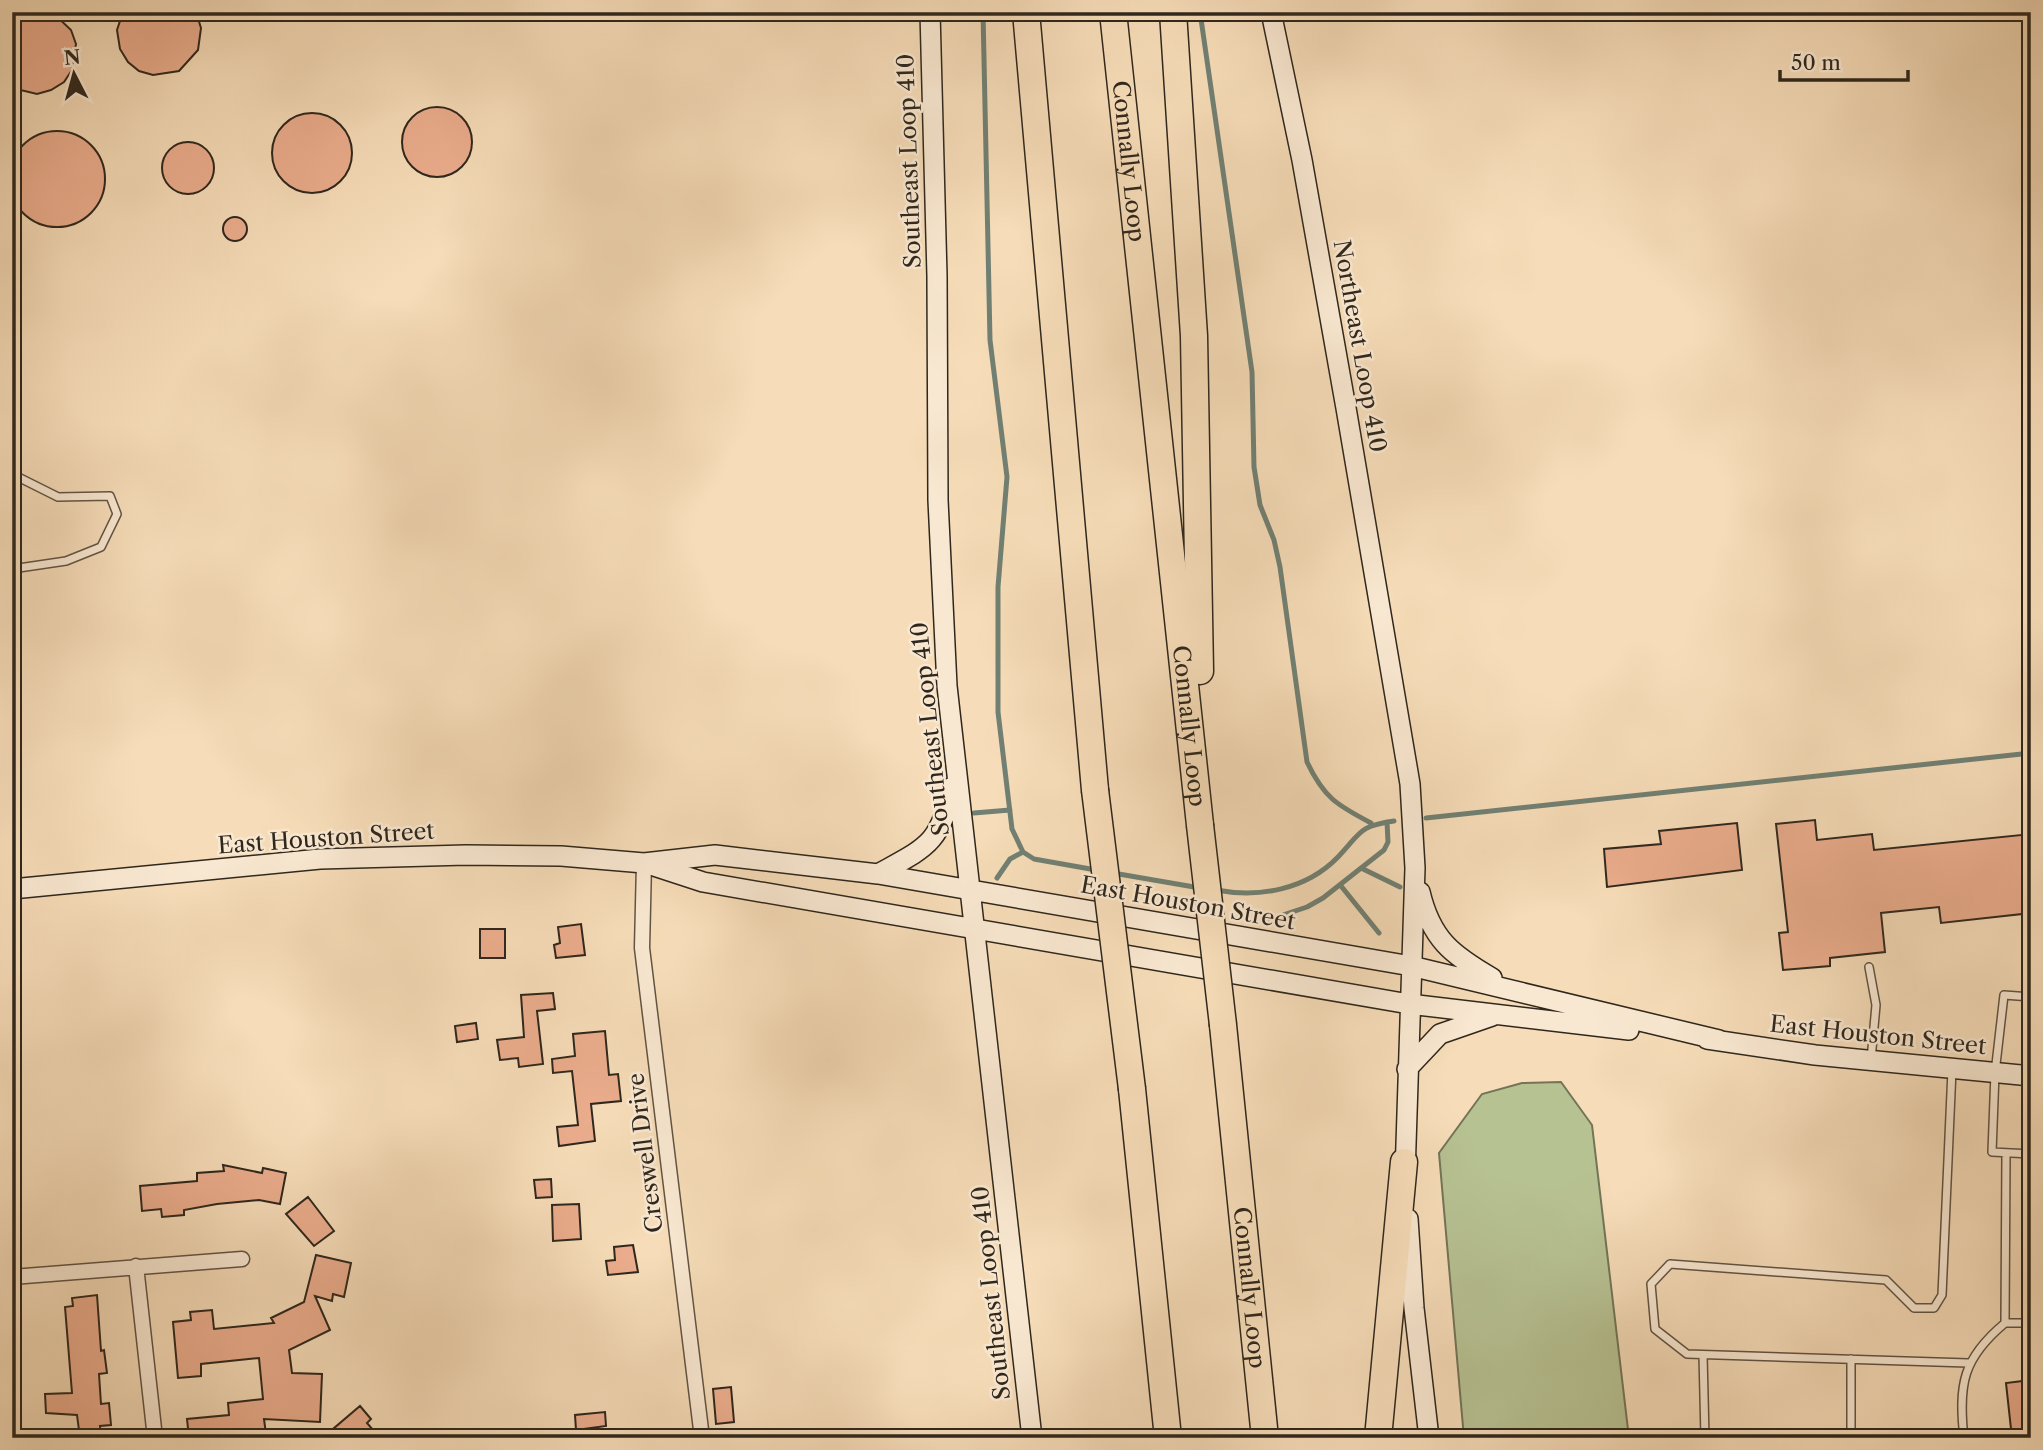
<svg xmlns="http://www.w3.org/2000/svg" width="2043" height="1450" font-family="'Libre Caslon Text',serif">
<rect width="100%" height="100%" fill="#f6dcb8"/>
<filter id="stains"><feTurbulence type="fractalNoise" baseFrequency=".00286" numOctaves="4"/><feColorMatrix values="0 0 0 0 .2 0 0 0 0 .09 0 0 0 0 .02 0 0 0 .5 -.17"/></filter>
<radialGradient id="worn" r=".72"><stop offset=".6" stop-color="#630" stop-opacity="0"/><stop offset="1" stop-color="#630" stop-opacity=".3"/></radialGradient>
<path fill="#b7c293" stroke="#737458" stroke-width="2" d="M1561,1082L1592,1125L1629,1438H1464L1439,1153L1482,1094L1522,1083Z"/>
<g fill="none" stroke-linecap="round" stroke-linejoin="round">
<path stroke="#718073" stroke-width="5" d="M983,12L990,340L1007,477L998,587V712L1012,829L1023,852L1034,859L1096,870
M1200,12L1252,372L1254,467L1260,505L1274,540L1280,567L1307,762C1324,798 1337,805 1371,823
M974,813L1010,810
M1426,818L2031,753
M1361,868L1400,887
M1113,873L1200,888
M997,878L1010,859L1023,852
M1341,886L1379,933
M1216,890C1259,898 1306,890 1338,857C1361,833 1358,826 1394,821
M1265,921L1307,907L1323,898L1384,850L1388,842L1387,822"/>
</g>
<path fill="#ebad8d" stroke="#2f271d" stroke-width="2" d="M12,12H52L71,30L76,44L72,70L64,82L51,90L37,94L12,88Z
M123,12H196L201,28L198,50L179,71L153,75L139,71L128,62L120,49L117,30Z
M402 142a35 35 0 1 1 70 0a35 35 0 1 1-70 0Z
M272 153a40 40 0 1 1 80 0a40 40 0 1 1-80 0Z
M9 179a48 48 0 1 1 96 0a48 48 0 1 1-96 0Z
M162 168a26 26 0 1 1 52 0a26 26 0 1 1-52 0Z
M223 229a12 12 0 1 1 24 0a12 12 0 1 1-24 0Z
M1815,820L1817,840L1872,834L1874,850L2031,834V913L1941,923L1939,907L1881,913L1885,952L1830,958V966L1783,970L1779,933L1788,932L1776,824Z
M1737,823L1742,870L1607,887L1604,849L1661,844L1659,831Z
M581,924L585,955L556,958L554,945L560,943L558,927Z
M480,929H505V958H480Z
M553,993L555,1009L537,1011L543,1064L519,1067L518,1058L500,1060L497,1040L524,1037L521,995Z
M476,1023L478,1039L457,1042L455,1026Z
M605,1031L609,1075L618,1074L621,1101L591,1104L595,1141L559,1146L557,1127L578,1125L572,1071L553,1073L552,1059L575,1056L573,1034Z
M223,1165L262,1173L263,1168L286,1173L280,1204L259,1200L217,1204L184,1210V1215L162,1217L161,1209L142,1211L140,1186L197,1181V1173L224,1171Z
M551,1179L552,1197L536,1198L534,1180Z
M308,1197L334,1231L314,1246L286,1214Z
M579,1204L581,1239L553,1241L552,1205Z
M633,1245L638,1272L608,1275L606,1261L615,1260L614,1247Z
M316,1255L351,1263L344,1297L333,1294L332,1301L315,1296L330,1330L289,1350L292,1373L322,1374L320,1422L264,1419L266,1434L189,1438L187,1419L229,1415L228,1403L263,1399L259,1358L201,1364V1376L178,1378L173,1322L191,1320L190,1312L212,1310L214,1329L274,1323L271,1318L304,1302Z
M97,1295L101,1351L104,1350L107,1373L99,1374L101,1404L109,1403L111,1425L100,1426L101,1438H80L77,1415L46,1413L45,1394L72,1393L65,1307L73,1306L72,1298Z
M2031,1380V1438H2012L2006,1383Z
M731,1387L734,1422L716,1424L713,1389Z
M360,1406L371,1419L367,1423L380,1438H340L333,1429Z
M605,1412L606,1426L576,1430L575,1415Z"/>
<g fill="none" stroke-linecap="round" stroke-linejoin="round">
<defs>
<path id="service" d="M12,474L58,497L110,496L117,514L101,547L66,561L12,569
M1869,967L1876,1005L1871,1060
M2031,997L2004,995L1995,1073L1992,1152L2031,1154
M1952,1070L1942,1295L1934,1308H1914L1886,1280L1670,1264L1651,1284L1655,1329L1687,1354L1968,1363
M2005,1323L2006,1153
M1703,1355L1705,1438
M1851,1359V1438
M1964,1438C1958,1384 1963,1358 2005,1323H2031"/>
<path id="minor" d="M644,863L642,948L702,1438
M136,1266L155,1438
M12,1277L242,1259"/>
<path id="secondary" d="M930,12L937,276L938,500L947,686L1032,1438
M1271,12L1302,160L1346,408L1410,784L1415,868L1405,1175
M651,865L703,882L1409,1004L1629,1030
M878,874C927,847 940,844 952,787
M12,889L320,859L466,855L561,856L644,863L715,855L878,874L1411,966L1719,1040
M1420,892C1431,939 1452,955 1492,978
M1707,1039L1815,1055L2031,1076
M1407,1069L1440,1034L1492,1016
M1408,1219L1414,1308L1429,1438"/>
<g id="motorway">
<path d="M1026,12L1095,790"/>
<path id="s1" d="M1113,12L1200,825"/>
<path d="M1173,12L1194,336L1200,671"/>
<path id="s2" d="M1223,1025L1265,1438"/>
<path d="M1132,1089L1168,1438"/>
<path d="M1378,1438L1404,1162"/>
</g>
</defs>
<use href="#service" stroke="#615444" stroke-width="10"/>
<use href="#minor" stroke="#615444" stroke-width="17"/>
<use href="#secondary" stroke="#2f271d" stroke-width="22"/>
<use href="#motorway" stroke="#2f271d" stroke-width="29"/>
<use href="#service" stroke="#f9e8d1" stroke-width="7"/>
<use href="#minor" stroke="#f9e8d1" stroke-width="14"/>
<use href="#secondary" stroke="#f9e8d1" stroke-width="19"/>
<use href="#motorway" stroke="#f6dcb8" stroke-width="26"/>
<defs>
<path id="motorway-bridge" d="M1095,790L1132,1089
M1200,825L1223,1025"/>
</defs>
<use href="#motorway-bridge" stroke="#2f271d" stroke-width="29" stroke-linecap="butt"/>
<use href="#motorway-bridge" stroke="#f6dcb8" stroke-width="26"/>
</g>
<g text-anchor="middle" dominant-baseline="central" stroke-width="5" stroke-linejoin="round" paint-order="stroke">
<g font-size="23" fill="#2f271d" stroke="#f9e8d1">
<text transform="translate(909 161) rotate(-92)">Southeast Loop 410</text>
<text stroke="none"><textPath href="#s1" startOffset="150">Connally Loop</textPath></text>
<text transform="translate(1360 346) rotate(80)">Northeast Loop 410</text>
<text stroke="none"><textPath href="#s1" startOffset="718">Connally Loop</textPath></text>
<text transform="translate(930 729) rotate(-96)">Southeast Loop 410</text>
<text transform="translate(326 838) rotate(-4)">East Houston Street</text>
<text transform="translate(1188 903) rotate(10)">East Houston Street</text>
<text transform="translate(1878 1035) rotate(6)">East Houston Street</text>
<text transform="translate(645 1153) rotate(-97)">Creswell Drive</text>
<text stroke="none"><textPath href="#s2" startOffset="264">Connally Loop</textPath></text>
<text transform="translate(991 1293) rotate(-96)">Southeast Loop 410</text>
</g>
</g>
<rect width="2043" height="1450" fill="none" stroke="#f6dcb8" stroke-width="42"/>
<rect x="14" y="14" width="2015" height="1422" fill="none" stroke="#2f271d" stroke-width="3.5"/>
<rect x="21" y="21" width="2001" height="1408" fill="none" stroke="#2f271d" stroke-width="2"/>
<g transform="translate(74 74) rotate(354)" stroke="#f9e8d1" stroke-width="5" paint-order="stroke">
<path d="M0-5L12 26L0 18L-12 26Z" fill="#2f271d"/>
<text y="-10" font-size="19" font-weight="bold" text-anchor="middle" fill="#2f271d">N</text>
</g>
<path d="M1780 70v10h128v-10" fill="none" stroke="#2f271d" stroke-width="3.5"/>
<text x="1791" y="70" font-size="21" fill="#2f271d" stroke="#f9e8d1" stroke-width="5" paint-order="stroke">50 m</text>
<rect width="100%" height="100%" filter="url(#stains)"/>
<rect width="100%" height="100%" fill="url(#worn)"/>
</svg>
